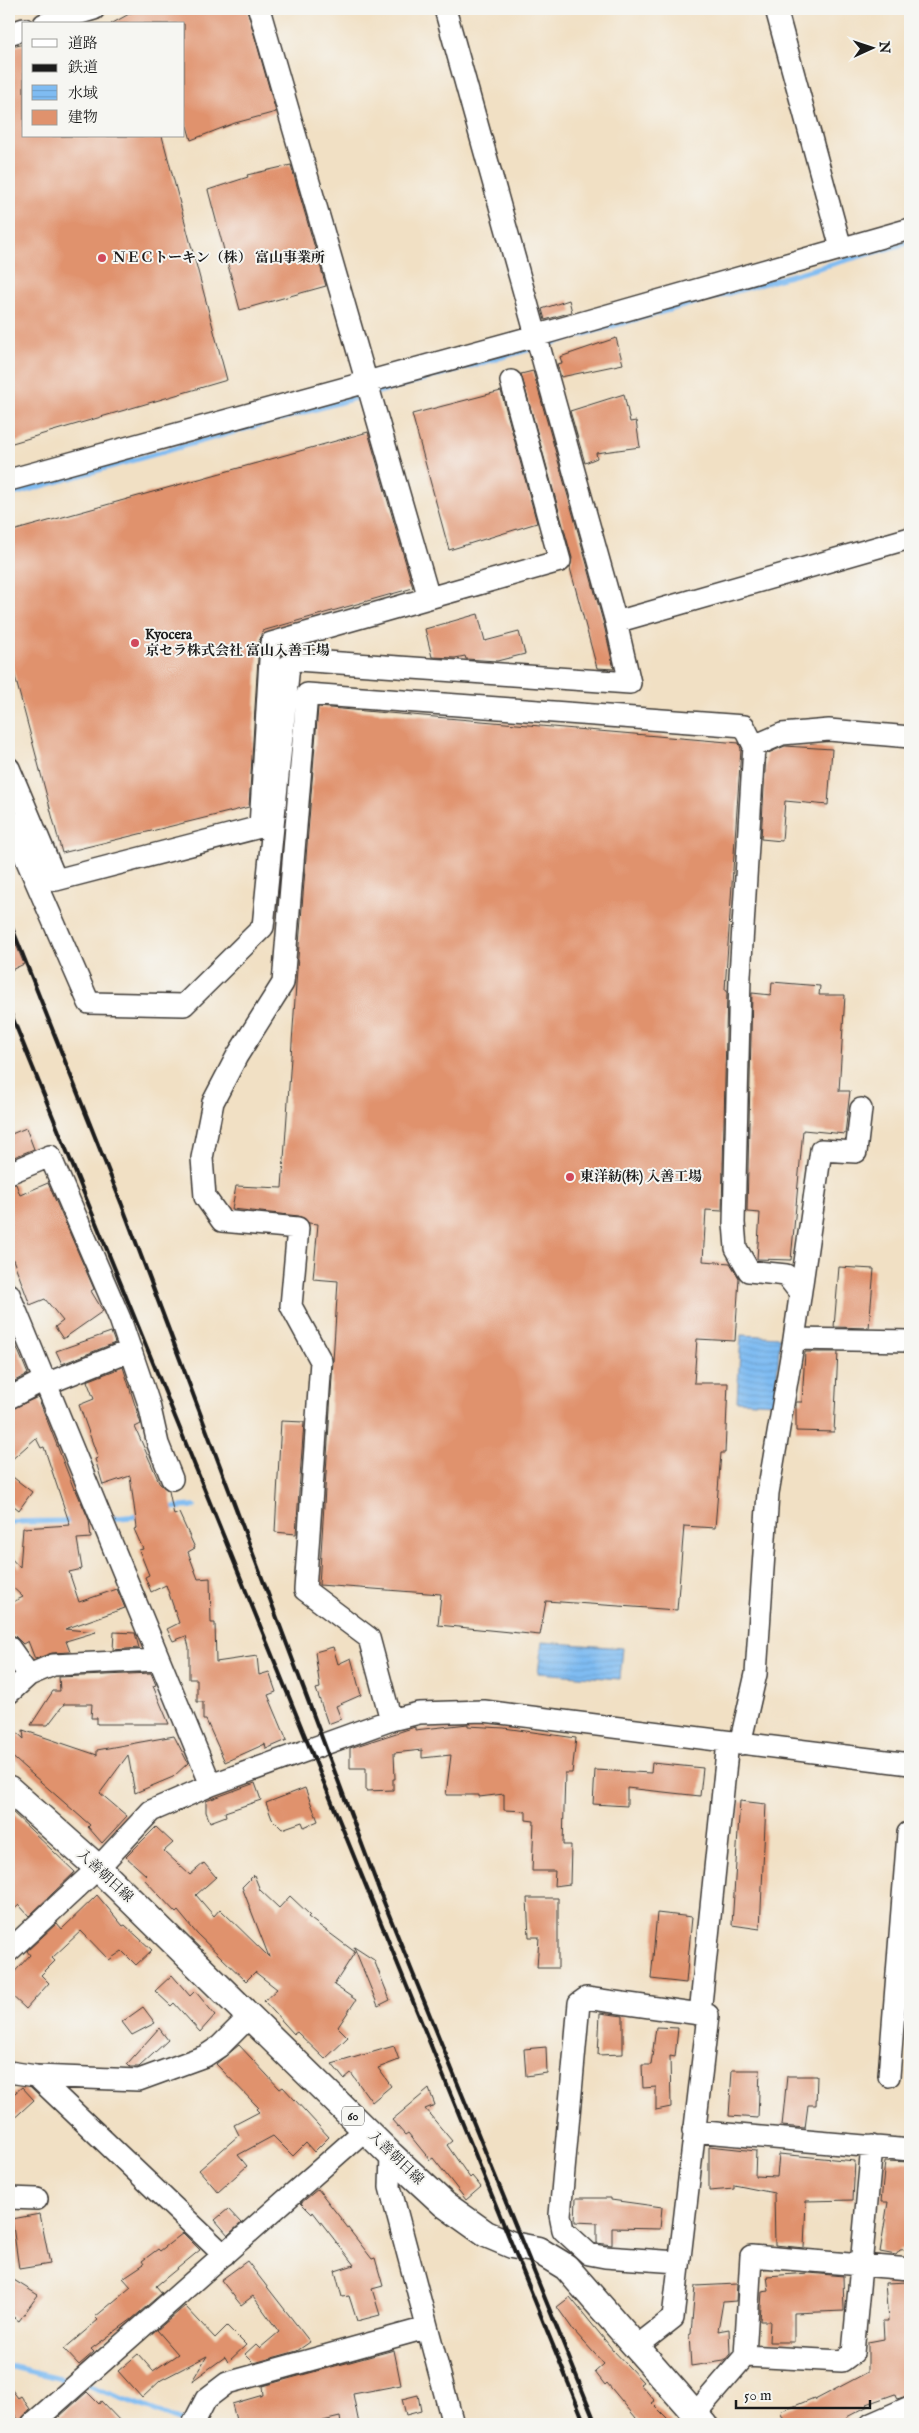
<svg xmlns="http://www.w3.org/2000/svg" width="919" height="2433" font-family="'IM FELL English','Noto Serif JP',serif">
<defs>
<pattern id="water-rules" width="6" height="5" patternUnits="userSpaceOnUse" patternTransform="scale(1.25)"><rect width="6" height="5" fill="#7fbcf2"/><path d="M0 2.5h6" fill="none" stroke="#6da1cf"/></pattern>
</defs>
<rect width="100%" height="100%" fill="#f6f6f2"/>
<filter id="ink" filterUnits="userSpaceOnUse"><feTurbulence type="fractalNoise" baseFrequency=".02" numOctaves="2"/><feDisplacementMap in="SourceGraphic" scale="10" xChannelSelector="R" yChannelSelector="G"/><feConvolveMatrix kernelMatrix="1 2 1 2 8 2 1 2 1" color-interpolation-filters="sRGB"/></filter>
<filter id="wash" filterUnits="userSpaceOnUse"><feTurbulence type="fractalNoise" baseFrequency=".0096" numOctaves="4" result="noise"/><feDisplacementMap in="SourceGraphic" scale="20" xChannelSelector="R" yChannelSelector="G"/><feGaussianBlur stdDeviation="1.12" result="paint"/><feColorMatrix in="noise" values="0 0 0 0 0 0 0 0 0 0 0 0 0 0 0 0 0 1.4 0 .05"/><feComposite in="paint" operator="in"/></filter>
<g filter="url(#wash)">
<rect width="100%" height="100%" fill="#f1e0c4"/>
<path fill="url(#water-rules)" stroke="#4e6c87" d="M741,1335L780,1337L775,1403L737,1401Z
M542,1642L623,1648L620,1679L538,1673Z"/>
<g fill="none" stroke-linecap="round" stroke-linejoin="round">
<path stroke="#7fbcf2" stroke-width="5.5" d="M374,393L910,242
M9,495L365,395
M167,1508L194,1506
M106,1519L141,1516
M9,1522L76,1521
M9,2366L72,2381
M84,2384L190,2424"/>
</g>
<g id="blocks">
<path fill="#e0926d" d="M138,9H247L276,112L235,123L191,140L184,116V24H111Z
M24,44V136H162L227,380L9,444V48Z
M291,165L326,286L240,310L208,190L248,177L247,175Z
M569,300L572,312L545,320L542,309Z
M616,338L623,364L561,377L557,364L562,363L560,357Z
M533,371L604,625L614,669L597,668L570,568L572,558L521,374Z
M501,391L537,523L449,550L412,414Z
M624,394L630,422L636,421L640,447L596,453L597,458L585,463L570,411Z
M368,432L413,588L262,631L259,642L249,807L62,853L9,654V532Z
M478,614L485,641L519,632L525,654L497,661L466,659L465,656L455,658L432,657L425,629Z
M318,707L739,743L741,749L725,990H727L722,1211L706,1210L703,1261L730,1263L739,1278L735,1341L697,1339L694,1383H728L725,1453H721L715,1528L684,1526L677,1610L546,1601L540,1635L438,1625L441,1594L319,1585L338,1281L313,1279L318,1224L309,1223L299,1216L232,1209L236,1186L282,1188L297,970Z
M785,746L832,749L828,805L785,801L782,841L761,839L766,754Z
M9,927L24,964L9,971Z
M772,982L820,986L819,995H845L839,1091H850L845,1134L803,1130L791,1260L757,1259L760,1213L747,1212L752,993L771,995Z
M26,1128L34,1149L9,1159V1135Z
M48,1183L94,1289L91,1291L103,1311L63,1339L55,1327L63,1321L45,1299L30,1305L9,1249V1185L16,1184L20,1195Z
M839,1267L874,1269L869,1328L834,1327Z
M9,1329L28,1374L9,1384Z
M111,1332L115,1343L62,1364L56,1351Z
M805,1352H838L834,1432L796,1431V1402H802Z
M123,1367L141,1424L135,1427L160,1484L169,1491L174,1515L179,1513L195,1548L188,1552L198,1579L210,1578L211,1623H215L216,1662L257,1656L259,1675L269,1672L276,1692L268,1695L287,1740L266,1749L265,1744L225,1762L206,1720H203V1702H197V1679H189V1647L186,1636L173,1641L167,1629L179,1623L166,1585L151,1592L145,1577L149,1575L139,1550L143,1549L134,1529L137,1528L130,1476L103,1485L95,1459L98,1458L79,1405L94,1399L87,1381Z
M38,1397L74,1489L75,1488L89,1520L91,1538L77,1539L82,1569L69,1572L79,1602L117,1589L125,1608L65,1629L96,1632L66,1641L70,1652L52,1653L35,1659L28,1641L23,1644L15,1636L9,1635V1604L23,1597L9,1584V1556L20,1568L23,1528L70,1525L44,1447L41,1448L36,1438L9,1462V1410Z
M281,1421L304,1422L296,1534L275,1532Z
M9,1474L32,1492L19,1510L9,1502Z
M114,1632L135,1633L139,1648L113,1650Z
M333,1647L338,1664L351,1658L361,1695L336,1706L341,1719L328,1724L316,1689L320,1688L315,1652Z
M151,1673L156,1685L153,1686L169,1724H97V1718H91L92,1704H64L48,1725H31L53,1691H60L59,1677Z
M468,1724V1726L504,1728L576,1738L572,1773H565L563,1845H571L570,1884L554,1886L555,1871H532L534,1821L526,1820V1811L504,1810V1794L479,1797V1795H446L451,1755L422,1758V1750L394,1753L395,1779H393V1790L366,1791V1768H350V1748L415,1727V1730Z
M9,1725L24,1739L23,1730L97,1755V1750L174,1736L188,1763L173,1777L135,1793L128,1755L100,1793L127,1816L102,1843L88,1827L90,1825L9,1754Z
M652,1763L703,1768L700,1796L627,1788V1806L593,1804L595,1770L651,1773Z
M255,1783L261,1800L225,1812L226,1816L210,1822L206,1812V1801Z
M305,1788L318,1821L304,1827L302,1822L282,1829L272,1819L266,1803Z
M740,1801L766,1804L760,1929L732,1925Z
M9,1809L75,1872L29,1916L19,1905L9,1914Z
M156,1827L173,1843L164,1851L190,1875L204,1863L216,1877L196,1895L214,1916L220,1909L269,1957L242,1887L254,1875L260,1890L279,1908L290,1896L310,1915L308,1917L355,1952L334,1985L356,2000L338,2027L348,2037L325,2059L297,2032L294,2034L264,2001L277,1989L255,1972L246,1981L197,1934L178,1911L176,1913L143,1878L146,1875L126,1857Z
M97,1895L123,1926L125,1925L152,1950L136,1965L122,1951L109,1960L81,1931L52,1958L55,1961L41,1975L49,1983L26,2009L9,1993V1978L30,1955L27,1951L57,1923L62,1929Z
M527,1898H558V1968H537L539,1937H529Z
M657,1913L692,1917L686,1983L651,1979Z
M354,1947L374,1960L390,2000L378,2006Z
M172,1975L190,1996L195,1991L215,2015L200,2032L174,2003L171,2006L155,1991Z
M143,2007L155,2023L132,2035L122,2022Z
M600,2013L623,2016V2054L598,2055Z
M656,2027L678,2028L675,2057L670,2056L671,2107L656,2110V2087L643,2088L642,2065H651Z
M159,2028L168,2040L139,2067H130L127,2064Z
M239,2045L280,2089L283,2087L329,2137L314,2152L306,2143L293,2156L273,2136L238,2155L247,2166L218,2192L199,2170L239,2135L234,2125L259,2112L256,2109L258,2107L216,2064Z
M394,2046L399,2060L378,2068L391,2086L372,2102L351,2073L344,2079L332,2064Z
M546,2047L547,2073L526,2076L524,2049Z
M732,2070H760L758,2118L729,2116Z
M787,2076H817L816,2105H808L805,2128L782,2126Z
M22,2087L34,2100L9,2123V2098Z
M429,2089L435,2105L425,2109L452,2141L447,2145L470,2178L472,2176L481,2187L466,2200L433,2158L430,2160L408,2133L405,2135L392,2120Z
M709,2146L756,2151L755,2176L777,2177L779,2154L855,2161L853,2200L806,2201L804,2248L775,2245L774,2193L734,2185V2189L709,2191Z
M885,2161L910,2162V2249L900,2250L896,2255L880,2252L888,2202H881Z
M318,2189L372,2259L375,2258L383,2286L372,2289L380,2315L357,2321L349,2296L342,2297L335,2271L354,2265L313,2212L312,2214L301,2203Z
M576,2198H611V2200L662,2207L660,2229L612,2228V2245L597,2243V2223L575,2222Z
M228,2209L241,2223L228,2235L215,2220Z
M40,2214L50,2264L19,2269L12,2219Z
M183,2233L200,2250L156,2286L162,2293L132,2319L91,2349L94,2352L79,2365L64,2349L98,2320L95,2317L131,2287L123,2278L144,2264L142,2261L158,2249L160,2251Z
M247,2261L310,2342L297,2351L254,2363L245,2354L256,2344L260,2348L279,2332L253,2296L241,2305L221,2280Z
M809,2273L843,2276L844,2311L794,2313V2342H769L770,2321H760L762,2292L769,2291L767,2276Z
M9,2277L38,2295L19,2321L9,2314Z
M910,2282V2395L897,2399L895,2394L867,2404L868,2406L847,2417L850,2424H786L780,2412L814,2398L815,2400L868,2372V2342L884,2339L883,2321H888L885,2283Z
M737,2284L736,2301L723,2302L718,2331L729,2329L730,2354L724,2361L691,2366L689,2335L691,2334L695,2286Z
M570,2297L613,2350L643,2382L640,2384L655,2401L652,2403L673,2424H641L607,2383L605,2385L595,2372L604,2364L574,2331L557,2307Z
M185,2306L215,2338L227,2326L246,2345L228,2362L225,2357L192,2381L207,2356L161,2380L142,2398L118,2371L138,2354L153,2371L178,2354L157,2330Z
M394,2350L401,2385L353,2394L359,2424H341L340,2417L310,2424H237L232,2404L263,2395L262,2386Z
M9,2386L18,2398L21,2396L30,2409L20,2422L9,2407Z
M87,2392L99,2404L101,2401L123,2424H51Z
M418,2395L421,2411L406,2415L402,2399Z"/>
</g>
</g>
<g filter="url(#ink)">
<use href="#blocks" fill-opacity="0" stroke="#3c3935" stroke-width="1"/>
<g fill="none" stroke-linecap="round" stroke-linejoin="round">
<defs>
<path id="minor" d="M776,9L841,248
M44,24L94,9
M9,34L24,29
M9,480L535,336L910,229
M429,598L560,561L511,381
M616,622L910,538
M9,768L56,880L260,827L271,643L429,598L259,9
M9,820L89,1003L184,1005L263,927L289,665L297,660L630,683L616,622L445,9
M9,1173L50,1156L120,1319L149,1404L158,1444L172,1479
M800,1293L786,1275L749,1271L736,1248L734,1223L740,976L754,746L782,734L829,730L910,737
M9,1294L211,1785
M794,1339L821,1150L856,1152L861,1109
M46,1384L131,1350
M9,1398L44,1380
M9,1647L29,1675L53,1665L159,1660
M9,1693L29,1675
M391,1720L369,1638L305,1590L321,1361L291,1306L298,1228L222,1221L205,1197L202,1158L213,1102L237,1056L283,983L307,694L744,726L754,746
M740,1744L756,1674L768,1493L794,1339L910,1341
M9,1951L98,1868L151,1811L211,1785L391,1720L419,1713L484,1711L910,1764
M9,2072L36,2076L139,2080L205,2056L220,2046L250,2016
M36,2076L224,2255
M889,2076L908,1833H910
M693,2131L910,2150
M391,2155L390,2187L453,2424
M9,2198L37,2199
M678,2262L605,2257L589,2254L563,2230L560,2215L579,2003L586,1998L700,2014
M636,2347L673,2318L708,2015L700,2014L728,1742
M745,2356L842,2361L853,2353L872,2146
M694,2415L745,2356L751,2256L910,2269
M32,2424L366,2129
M193,2424L206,2399L227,2383L426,2328
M871,2424L910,2407"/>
<path id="major" d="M9,1789L98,1868L391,2155L444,2204L486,2234L512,2245L538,2250L566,2267L704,2424"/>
</defs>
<use href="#minor" stroke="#3c3935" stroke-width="24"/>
<use href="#major" stroke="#3c3935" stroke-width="29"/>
<use href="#minor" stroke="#fff" stroke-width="21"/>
<use href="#major" stroke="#fff" stroke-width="26"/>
<path stroke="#1c1c1c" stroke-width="4" d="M9,920L122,1205L381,1895L596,2424
M9,1009L585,2424"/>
</g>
</g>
<g fill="#d1495b" stroke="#f6f6f2" stroke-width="2">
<circle cx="102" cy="258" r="5"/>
<circle cx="135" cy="643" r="5"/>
<circle cx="570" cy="1177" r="5"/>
</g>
<g text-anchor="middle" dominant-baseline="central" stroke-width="4" stroke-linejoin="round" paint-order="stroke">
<rect fill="#f6f6f2" stroke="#5d5d5c" stroke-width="1" x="342" y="2106.5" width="22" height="19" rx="4"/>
<g font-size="12" font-weight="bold" fill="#1c1c1c">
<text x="353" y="2116">60</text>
</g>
<g font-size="14" font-weight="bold" fill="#1c1c1c" stroke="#f6f6f2" text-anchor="start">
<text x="112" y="258">ＮＥＣトーキン（株） 富山事業所</text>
<text x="145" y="635">Kyocera<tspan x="145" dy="16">京セラ株式会社 富山入善工場</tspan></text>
<text x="580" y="1177">東洋紡(株) 入善工場</text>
</g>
<g font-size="14" fill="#1c1c1c" stroke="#f6f6f2">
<text transform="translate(105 1876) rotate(43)">入善朝日線</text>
<text transform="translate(396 2158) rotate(44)">入善朝日線</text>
</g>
</g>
<rect width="919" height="2433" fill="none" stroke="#f6f6f2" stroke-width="30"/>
<rect x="22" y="22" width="162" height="115" fill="#f6f6f2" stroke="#9f9f9c"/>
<rect x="32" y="39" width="25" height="8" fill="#ffffff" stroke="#9f9f9c"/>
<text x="68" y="48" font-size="15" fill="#1c1c1c">道路</text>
<rect x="32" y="64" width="25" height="8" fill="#1c1c1c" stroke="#9f9f9c"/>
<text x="68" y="72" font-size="15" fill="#1c1c1c">鉄道</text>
<rect x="32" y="85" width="25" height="15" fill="url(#water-rules)" stroke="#9f9f9c"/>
<text x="68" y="98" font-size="15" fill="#1c1c1c">水域</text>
<rect x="32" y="110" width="25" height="15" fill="#e0926d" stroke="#9f9f9c"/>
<text x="68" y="122" font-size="15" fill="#1c1c1c">建物</text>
<g transform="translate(872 48) rotate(87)" stroke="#f6f6f2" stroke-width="4" paint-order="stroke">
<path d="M0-4L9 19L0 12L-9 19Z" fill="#1c1c1c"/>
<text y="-8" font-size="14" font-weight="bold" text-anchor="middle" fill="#1c1c1c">N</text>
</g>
<path d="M736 2400v8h134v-8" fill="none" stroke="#1c1c1c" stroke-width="2.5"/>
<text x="744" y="2400" font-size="15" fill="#1c1c1c" stroke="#f6f6f2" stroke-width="4" paint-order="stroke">50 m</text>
</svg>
